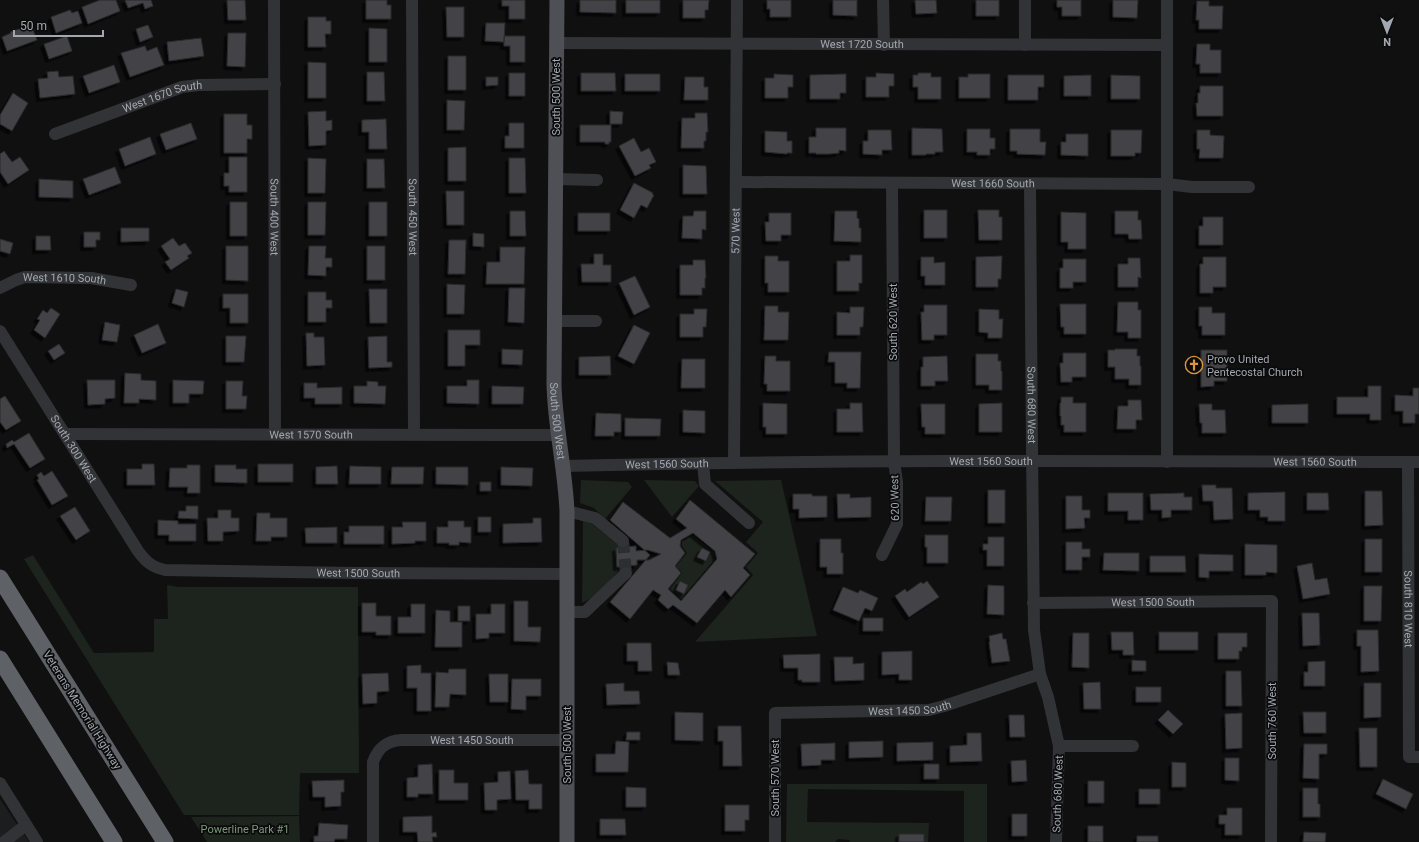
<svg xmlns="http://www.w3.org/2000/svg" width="1419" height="842" font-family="Roboto,sans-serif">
<defs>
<filter id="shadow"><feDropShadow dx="-3.5" dy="3.5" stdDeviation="0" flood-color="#0009"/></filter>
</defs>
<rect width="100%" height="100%" fill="#101011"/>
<path fill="#1c1d1e" d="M0,799L29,842H0Z"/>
<path fill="#1d231d" d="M581,480L628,482L632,487L605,519L594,508L580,503Z
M644,480L695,481L699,486L672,517Z
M781,480L817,636L695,642L753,575L746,567L758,553L746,542L763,522L715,481Z
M583,521L591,523L617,544L620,569L598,595L582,603Z
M693,535L714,552L715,559L681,599L670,589L682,573L676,566L687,553L682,546V541Z
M33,555L94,653L154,652V619H168L167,585L179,587H358L359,773H300L299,815H184L24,559Z
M787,784H987V842H964V791L808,789L807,822L929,823L928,842H924V834H899V842H850L849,840L838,839L835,842H786Z
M299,816L300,842H207L191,817Z"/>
<path fill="#424346" stroke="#2a2b2d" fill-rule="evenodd" filter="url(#shadow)" d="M100,0H116L120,11L88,24L82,7Z
M125,0H151L153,6L145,9L143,3L128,8Z
M227,0H245L246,20H228Z
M366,0H387V5H391V19H366Z
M502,0H525V19H509V6H502Z
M580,0H616V13L580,12Z
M626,0H660V13H626Z
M683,0H709L708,10H705V18H683Z
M767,0H791V17H770V9H767Z
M833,0H857V16L833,15Z
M915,0H936L937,13L916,14Z
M976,0H999V16H976Z
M1057,0H1081V16H1062V7H1057Z
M1113,0H1138L1137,18L1113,17Z
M1197,1H1209V6H1223L1222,29H1199V20H1196Z
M446,7H464V37H447Z
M70,10L72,13L78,11L82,23L56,33L51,17Z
M308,17H326V21H331V34H325L326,47H308Z
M486,23H505L504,42L485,41Z
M31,25L37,40L7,51L2,37L11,33L10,32Z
M148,25L153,37L140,42L136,29Z
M369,28L387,29V62H369Z
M228,33H246L245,67L227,66Z
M67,36L72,51L49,59L44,44Z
M504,36H525V62H510V46H504Z
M201,38L204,56L169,61L167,42Z
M1197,44H1210V50H1221V73H1200V64H1196Z
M145,46L147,51L157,47L164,65L130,77L121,53Z
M448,56H466V90H448Z
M308,62L326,63V98H308Z
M114,65L120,82L89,93L83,76Z
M58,71L59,77L73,76L75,94L40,98L38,79L48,78L47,72Z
M367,72H384L385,101H367Z
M509,73H525V96H509Z
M581,73H615L616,91H581Z
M876,73L894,74V86H889V97H866V77H876Z
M918,73H931V77H941V99H918V87H913V75H918Z
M625,74H660V91H625Z
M774,74L793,75V87H788V98H765V78H774Z
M846,74V93H840V99H810V75Z
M968,74H990V98H959V77H968Z
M1008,75H1044V87H1038V100H1008Z
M1091,75V96H1064V76Z
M1111,75L1140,76V99H1111Z
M486,77H498V85L486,86Z
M685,77H704V87H708V100H684Z
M1200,86H1223V116H1197L1196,103H1198V93H1200Z
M13,93L28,103L12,131L0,124V115Z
M447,100L465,101L464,130H447Z
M326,111V121L332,120V130L326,131V145L309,146L308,112Z
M610,111L623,112L622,124H610Z
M695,113H707L708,132H706V141H704V148H681L682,118H695Z
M224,114H247V125H252V139H247V153H224Z
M386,119L387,149H369V132H362V120Z
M191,123L197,139L166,150L160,134Z
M509,123H524V148H505V136H509Z
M580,125H611V142H609V144H605V142H580Z
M816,128H846V151L839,150V153L829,154H816V153H809V137H816Z
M912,128L942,129L943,152H935V154H926V155H912Z
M967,129H990V138H995V149H990V155H977V152H967Z
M1010,129H1040V142H1046L1045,155L1017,154V151H1010Z
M868,130H891L892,150H882V155L863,154V141H868Z
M1111,130H1142L1141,153H1135V156H1111Z
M1197,130H1210V135L1224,136L1223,158H1199L1200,149H1197Z
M765,131L787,132V141H792V153H787V154L765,152Z
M1066,134H1088V156L1061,155V142H1066Z
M150,137L156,154L125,166L119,149Z
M634,138L641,152L649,148L656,162L649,165L651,168L635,176L619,146Z
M466,147V181H448V148Z
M4,151L12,162L20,157L29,170L8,184L0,172V154Z
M229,157H247V192H229V186H224V173H229Z
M308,158L326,159L325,193H308Z
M509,158H525L526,193H509Z
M367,159H384L385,188H367Z
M683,165L706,166L707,194H683Z
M115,167L121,183L89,195L83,179Z
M39,179L73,181V198L39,197Z
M634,183L653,193L652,194L654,195L647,208L641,205L634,218L620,210Z
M446,191H464V225H447Z
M230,202H247V236H230Z
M308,202H326L325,235H308Z
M369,202H387V236H369Z
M924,210H947V238H924Z
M978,210H999V217H1002V240H979Z
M510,211H525L526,236H510Z
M694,211H706V230L702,229V239L682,238L683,216H693Z
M835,211H857V218L859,219V228H861V242L834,241Z
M1115,211H1138V220H1141L1142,239H1129L1128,234H1115Z
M1061,212L1086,213V249H1068V242H1061Z
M578,213H610V231H578Z
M769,213H791V235H781V241H766L765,222H769Z
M1203,217H1223V245H1199V226H1203Z
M121,228H149V241L121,242Z
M84,232H100V240H96V247H84Z
M473,233L484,234V247L473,246Z
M36,236H50L51,250H36Z
M173,238L179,246L185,243L192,253L187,256L189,258L171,270L165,262L170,259L161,246Z
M0,239L13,243L10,254L0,251Z
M449,240H466L465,274H448Z
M226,246H248V281L226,280Z
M309,246H326L325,258H332V267H326V276L308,275Z
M367,246H385V280H367Z
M500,247H525L524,284H486L487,262H500Z
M594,254H603V265H611V282H582L581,264H594Z
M850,255H862V283H859V291H837V261H850Z
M765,256H778V261H789V292H768V283H765Z
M1002,256L1001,279H998V287H976V257Z
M921,257H934V263L945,262V285H925V276H921Z
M1203,257H1226V287H1213V293H1200V264H1203Z
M1128,258H1140L1141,278L1138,277V287H1118V264H1128Z
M1063,259H1086V282H1073V288H1060V268H1063Z
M693,260H705L706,278H705V288H702V295H680V265H693Z
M635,276L650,307L634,315L619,283Z
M447,284L465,285L464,314H447Z
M509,288H525L524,323L508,322Z
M176,289L188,292L184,307L172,303Z
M369,289H387V323H370Z
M308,292H326V300H332V308H326V322H308Z
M223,294H248V323H230V308H223Z
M1118,302H1138V310H1141V338H1128V332H1117Z
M1060,304H1086V334H1064V327H1061Z
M924,305H947V335H934V340H922L921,312H924Z
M765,306H778V312H789L788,340H764Z
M850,307H864L863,327H860V335H837V312L850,313Z
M1199,307H1212V313H1225V335H1202V326H1199Z
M51,308L60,314L45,338L34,330L40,320L37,319L43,310L47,313Z
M694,309H707L706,327H703V337H680V314H694Z
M979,309L999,310V319H1003L1002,338H988V333L979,332Z
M105,322L120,325L117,342L102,340Z
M158,324L166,343L142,353L134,335Z
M634,325L650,333L634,364L618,356Z
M448,330H480V345H465V366H448Z
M306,333H314V337H324L325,365L307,366Z
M226,336H246L244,362H226Z
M387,336V362H392V367L369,368L368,337Z
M59,344L65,353L54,360L48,351Z
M502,349L523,350L522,365L502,364Z
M1115,349H1137V356H1140V366H1141V385H1129V379H1115V367H1108V350H1115Z
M1201,350H1227V381H1214V386L1201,387Z
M829,352H861L860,388H847V383H835V362H828Z
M1063,353H1086V377H1072V382H1061L1060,363H1063Z
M976,354H998V361H1001V371H1002V390H989V385H976Z
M610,356L611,375H579V357Z
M765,356H776V361H790V391H767V384H764Z
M947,356L948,381H935V386H921V367H923V357Z
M682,359H705V388H681Z
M125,373L141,374V380L156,381V400L139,399V403H124Z
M87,380H115V398L105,399V404L88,405Z
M173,380L204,381L203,394H189V403H173Z
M467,380H479V404L447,403V386H467Z
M226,381H243L242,396H247L246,409H226Z
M367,381L378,382V386H386L385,404L354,403V386H367Z
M304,383H317V388L342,387V404H315V398H304Z
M492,386L524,387L523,404H492Z
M1368,386H1381V420H1370V414H1337V397H1368Z
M1413,388H1419V414H1415V423H1403V411H1395V395L1413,396Z
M5,396L21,421L6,430L0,422V399Z
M1061,397H1073V403H1086V432H1064V425H1061V416H1060V403H1061Z
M1128,400H1141L1142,420H1136V429H1117L1118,406H1128Z
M763,403L787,404V434H766V427H763Z
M850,403H862L863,432H837V409H850Z
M1002,403V432H979V404Z
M921,404H945V434H925V427H922Z
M1199,404H1212V410H1225L1226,433H1202V423H1200Z
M1308,404V423H1272V405Z
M683,410L705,411V433L683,432Z
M596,413L621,414V432H614V436H595Z
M625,418L661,419L660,436H625Z
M29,433L45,459L30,468L14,444L7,448L6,444L12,440L14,442Z
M142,464H154L155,485H127V469H142Z
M258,464H293V482H258Z
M187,465H200V493H187L188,487H169L170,468H187Z
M215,465H236V469H247V483L215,482Z
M337,466L338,484H316V467Z
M350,466L381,467V484H349Z
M392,467H424L423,484H391Z
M436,467H468V485L436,484Z
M501,467L533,468L532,486L501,485Z
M52,471L68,496L52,505L37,480L39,479L37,475L41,472L44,476Z
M480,482H491V491H480Z
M1202,485H1216V488H1232L1233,519L1214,520L1213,501H1203Z
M988,490H1005V523H988Z
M1365,491H1382L1383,525L1365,526Z
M1285,492V521H1268V517H1260V510H1248V493Z
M1108,493H1143V520H1128V511H1108Z
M1184,493V497H1192V510H1171V517L1162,518V510H1151L1150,494Z
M1307,493H1328L1329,510H1307Z
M793,494H812V496H827V517L799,518V509H793Z
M837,494H850V498L871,497V517L838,518Z
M1066,496H1082V510H1090V518H1084L1085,528L1066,529Z
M926,497H952L951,521H925Z
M690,500L755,554L743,568L750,575L731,597L725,590L697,623L673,605L668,609L658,600L661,595L653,590L630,619L610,602L650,555L610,520L623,502L670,538L687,528L676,519ZM693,533L715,551L717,559L681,601L668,589L681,573L675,566L685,553L680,546L681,540Z
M186,506H198V519L178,518L179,511H186Z
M75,507L90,531L76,540L60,516Z
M218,510H231V518H239V531L223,532V541H208L207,518H218Z
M257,513H270V518H287V537H271V541H256Z
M478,517H491V532H478Z
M533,518H541L542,542L503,543V524L533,523Z
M158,520L178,521V524H196V541H169V535H158Z
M448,521H464V527H471V543L459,542V545H449V543H437V527H448Z
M402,522H426V541H415V543L392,544V527H403Z
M349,526H384V544H344V532H349Z
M337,527V543H306L305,528Z
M925,535H948V563H927V547H925Z
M988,537H1004V566H987V550H983V544H988Z
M820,539H841V553H843V574H827V567H820Z
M1365,539H1382V572H1365Z
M1066,542H1082V549H1090V557H1082V570H1066Z
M1245,544L1277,545V573L1266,572V575H1245Z
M636,546V551L648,550L661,554L649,560H637V565L617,567L616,548Z
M702,548L710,552L706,561L697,557Z
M1104,553H1139V571L1103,570Z
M1199,554L1233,555V571H1209V578L1199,577Z
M1150,556H1185L1186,572H1150Z
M1312,563L1315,580L1327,578L1330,594L1303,599L1297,566Z
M680,581L688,585L684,594L676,590Z
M927,581L939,597L909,617L895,596L905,589L907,592L921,582L923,584Z
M988,585L1004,586V615L987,614Z
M1364,586H1382L1381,621H1364Z
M843,587L858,593L860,590L878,598L872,611L865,608L859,621L833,610Z
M514,601H528V627H541L540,642L514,641Z
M362,603H376V616H391V635H376V632H362Z
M411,604H425V633H398V617H411Z
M491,604H505V633H489V638L476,639V614H491Z
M458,606H470V621H458Z
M436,610L450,611V622H462V647H435Z
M1302,613H1319L1320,645L1303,646Z
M863,618H883V631H863Z
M1357,630H1378L1379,671L1361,672V646H1357Z
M1111,632H1133L1134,655H1123V650H1112Z
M1159,632H1198V650H1159Z
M1002,633L1003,639H1006L1010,661L992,663L989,642H990L989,636Z
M1073,633H1089V668L1072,667Z
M1218,633H1247V647H1242V651H1239V659H1218Z
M627,643H651L652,671H638V661H627Z
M912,651V680H899V674L882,675V652Z
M820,654V682H802V680H798V668H784L783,655Z
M834,657H853V664L864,663V680L835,681Z
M1132,660L1146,661V671H1132Z
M1325,661V686H1304V672H1308V662Z
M667,662L678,663L680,675H668Z
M421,665V673H431V711H417V688H407V666Z
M449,669H466V695L450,694L449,707H435L436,672L448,673Z
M1226,671H1241L1242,706H1226Z
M388,673L389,691L377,692V703L363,704L362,674Z
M489,674H508V702H490Z
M512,679H541V696H526V710L511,709Z
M1100,682L1101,709H1084L1083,683Z
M624,683V691H639L640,704L607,705L606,684Z
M1364,683H1381V717L1364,718Z
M1136,687H1161V702H1136Z
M1168,710L1183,724L1173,734L1158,720Z
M675,712L703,713V741L675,740Z
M1303,712H1326V733H1304Z
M1242,713V748L1226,749L1225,714Z
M1009,715H1024L1025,737H1010Z
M718,726H741L742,766H723V741H718Z
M1359,728H1377V767H1360Z
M627,732H640V740H626Z
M967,733H981L982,761L950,762V746L967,745Z
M616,741L629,742L628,772H596V754H615Z
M883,741V757L849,758V742Z
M933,742V760L897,761V743Z
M835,743V760H821V765L802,766L801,744Z
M1304,744H1327V754H1319V779L1303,778Z
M1225,758H1239V781L1225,780Z
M1026,760L1027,781L1012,782L1011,761Z
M1172,762L1186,763V787H1172Z
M432,764L433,794H418V797H407V778L418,777V765Z
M924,764H939V779H924Z
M439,770H454V783H468V800H439Z
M528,770L529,784H542V809H529V800H516L515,771Z
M510,771L511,799L497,800V810H485L484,783L498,782V772Z
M1383,779L1413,794L1406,809L1376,794Z
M344,780V792H341V806L325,807V797H313L312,781Z
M1088,781H1104V803H1088Z
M626,787L646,788V807H626Z
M1303,788H1318V804H1320V817H1303Z
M1139,789H1160V804H1139Z
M725,805H749V820H745V831H725Z
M1227,808H1242V835H1225V824H1219V815H1227Z
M1012,814H1027V836H1012Z
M432,816V833L436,832L437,837H432L433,842H418L417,832H403V817Z
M600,819H625L626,835H600Z
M319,823L348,825L347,839H335L334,842H314V836H318Z
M1088,826H1103V842H1088Z
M1304,832L1326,833L1325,842H1303Z
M899,834H924V842H899Z
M1137,836H1158V842H1137Z"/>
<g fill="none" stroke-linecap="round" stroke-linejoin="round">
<path stroke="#2d2e31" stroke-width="12" stroke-dasharray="12 6" stroke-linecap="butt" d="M623,541L626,573"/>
<g stroke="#323336" stroke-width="12">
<path id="s1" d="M274,0L275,434"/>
<path id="s2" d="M412,0L414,434"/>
<path d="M883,0L884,45"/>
<path id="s3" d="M556,43L1167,45"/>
<path d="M1025,45V0"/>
<path id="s4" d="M55,134L182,87L199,85L275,84"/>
<path d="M555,179L597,180"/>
<path id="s5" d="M737,182L1167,184L1192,187H1249"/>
<path id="s6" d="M1030,184L1032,447L1034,630L1040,674L1048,697L1059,746L1056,842"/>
<path id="s7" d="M0,288L16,280L25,277L91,278L131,285"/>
<path d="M554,321H596"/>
<path id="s8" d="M0,331L138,551C146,562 152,567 165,570L356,573L567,574"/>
<path id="s9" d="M65,434L558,435"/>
<path d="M1167,462V0"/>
<path id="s10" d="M1408,462L1409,757H1419"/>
<path d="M703,463L705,484L749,523"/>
<path id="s11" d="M734,463L737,0"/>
<path id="s12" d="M563,466C848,459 1134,461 1419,462"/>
<path d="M567,511L595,518L623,541"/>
<path d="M882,555L897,524V482L894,462L892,183"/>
<path id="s13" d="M1033,603L1272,601L1271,842"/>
<path d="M567,612H585L626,573"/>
<path d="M1059,746H1133"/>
<path d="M0,783L37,842"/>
<path d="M4,842L26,825"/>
<path id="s14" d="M373,842V762C378,748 386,741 401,740H567"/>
<path id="s15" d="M775,842V713L929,710L944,706L1040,674"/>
</g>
<path stroke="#4e5055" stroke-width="15" id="s16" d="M557,0L554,384C555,427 565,468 567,511V842"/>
<path stroke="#5e6166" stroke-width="17" d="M0,578L165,842
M0,659L114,842"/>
</g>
<defs>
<symbol id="church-ring" viewBox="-11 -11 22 22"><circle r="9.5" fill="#0b0b0c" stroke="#da973f" stroke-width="1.5"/><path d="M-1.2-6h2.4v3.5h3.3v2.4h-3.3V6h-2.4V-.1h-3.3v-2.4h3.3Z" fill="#da973f"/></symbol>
</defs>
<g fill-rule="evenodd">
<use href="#church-ring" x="1184" y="355" width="20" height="20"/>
</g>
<g text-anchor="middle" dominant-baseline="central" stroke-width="3.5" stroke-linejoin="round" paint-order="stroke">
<g font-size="11" fill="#a3a8b0" stroke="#0b0b0c">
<text stroke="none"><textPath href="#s3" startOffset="306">West 1720 South</textPath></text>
<text transform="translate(556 97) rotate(-90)">South 500 West</text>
<text stroke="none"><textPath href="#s4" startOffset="114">West 1670 South</textPath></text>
<text stroke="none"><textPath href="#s5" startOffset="256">West 1660 South</textPath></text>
<text stroke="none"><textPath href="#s1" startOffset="217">South 400 West</textPath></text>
<text stroke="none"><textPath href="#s2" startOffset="217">South 450 West</textPath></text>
<text stroke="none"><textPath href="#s11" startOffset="232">570 West</textPath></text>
<text stroke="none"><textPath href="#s7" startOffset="67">West 1610 South</textPath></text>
<text transform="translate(893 322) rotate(-90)">South 620 West</text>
<text stroke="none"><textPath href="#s6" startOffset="221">South 680 West</textPath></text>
<text stroke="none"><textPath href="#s16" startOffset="421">South 500 West</textPath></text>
<text stroke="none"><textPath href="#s9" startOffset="246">West 1570 South</textPath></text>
<text stroke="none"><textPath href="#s8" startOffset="139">South 300 West</textPath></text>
<text stroke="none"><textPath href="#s12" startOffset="428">West 1560 South</textPath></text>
<text stroke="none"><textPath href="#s12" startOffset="752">West 1560 South</textPath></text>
<text stroke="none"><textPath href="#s12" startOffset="104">West 1560 South</textPath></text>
<text transform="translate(895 498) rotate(-91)">620 West</text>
<text stroke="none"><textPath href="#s8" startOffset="487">West 1500 South</textPath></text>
<text stroke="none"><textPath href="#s13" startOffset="120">West 1500 South</textPath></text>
<text stroke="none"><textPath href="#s10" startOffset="147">South 810 West</textPath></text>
<text stroke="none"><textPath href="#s15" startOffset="264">West 1450 South</textPath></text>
<text transform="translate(82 710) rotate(58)">Veterans Memorial Highway</text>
<text transform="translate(1272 721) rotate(-90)">South 760 West</text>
<text stroke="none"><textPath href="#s14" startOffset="189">West 1450 South</textPath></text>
<text transform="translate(567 745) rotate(-90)">South 500 West</text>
<text transform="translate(775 778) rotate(-90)">South 570 West</text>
<text transform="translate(1058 794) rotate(-88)">South 680 West</text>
</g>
<g font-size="11" fill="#a3a8b0" stroke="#0b0b0c" text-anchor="start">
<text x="1207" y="359">Provo United<tspan x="1207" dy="13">Pentecostal Church</tspan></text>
</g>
<g font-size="11" fill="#7d997c" stroke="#0b0b0c">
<text x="245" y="829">Powerline Park #1</text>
</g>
</g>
<g transform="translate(1387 32) rotate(180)" stroke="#0b0b0c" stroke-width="3" paint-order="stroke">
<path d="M0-3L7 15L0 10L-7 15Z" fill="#a3a8b0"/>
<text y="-6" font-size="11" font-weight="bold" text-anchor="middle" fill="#a3a8b0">N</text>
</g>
<path d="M14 30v6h89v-6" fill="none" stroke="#a3a8b0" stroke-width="2"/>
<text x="20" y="30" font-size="12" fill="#a3a8b0" stroke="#0b0b0c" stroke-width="3" paint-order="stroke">50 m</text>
</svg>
